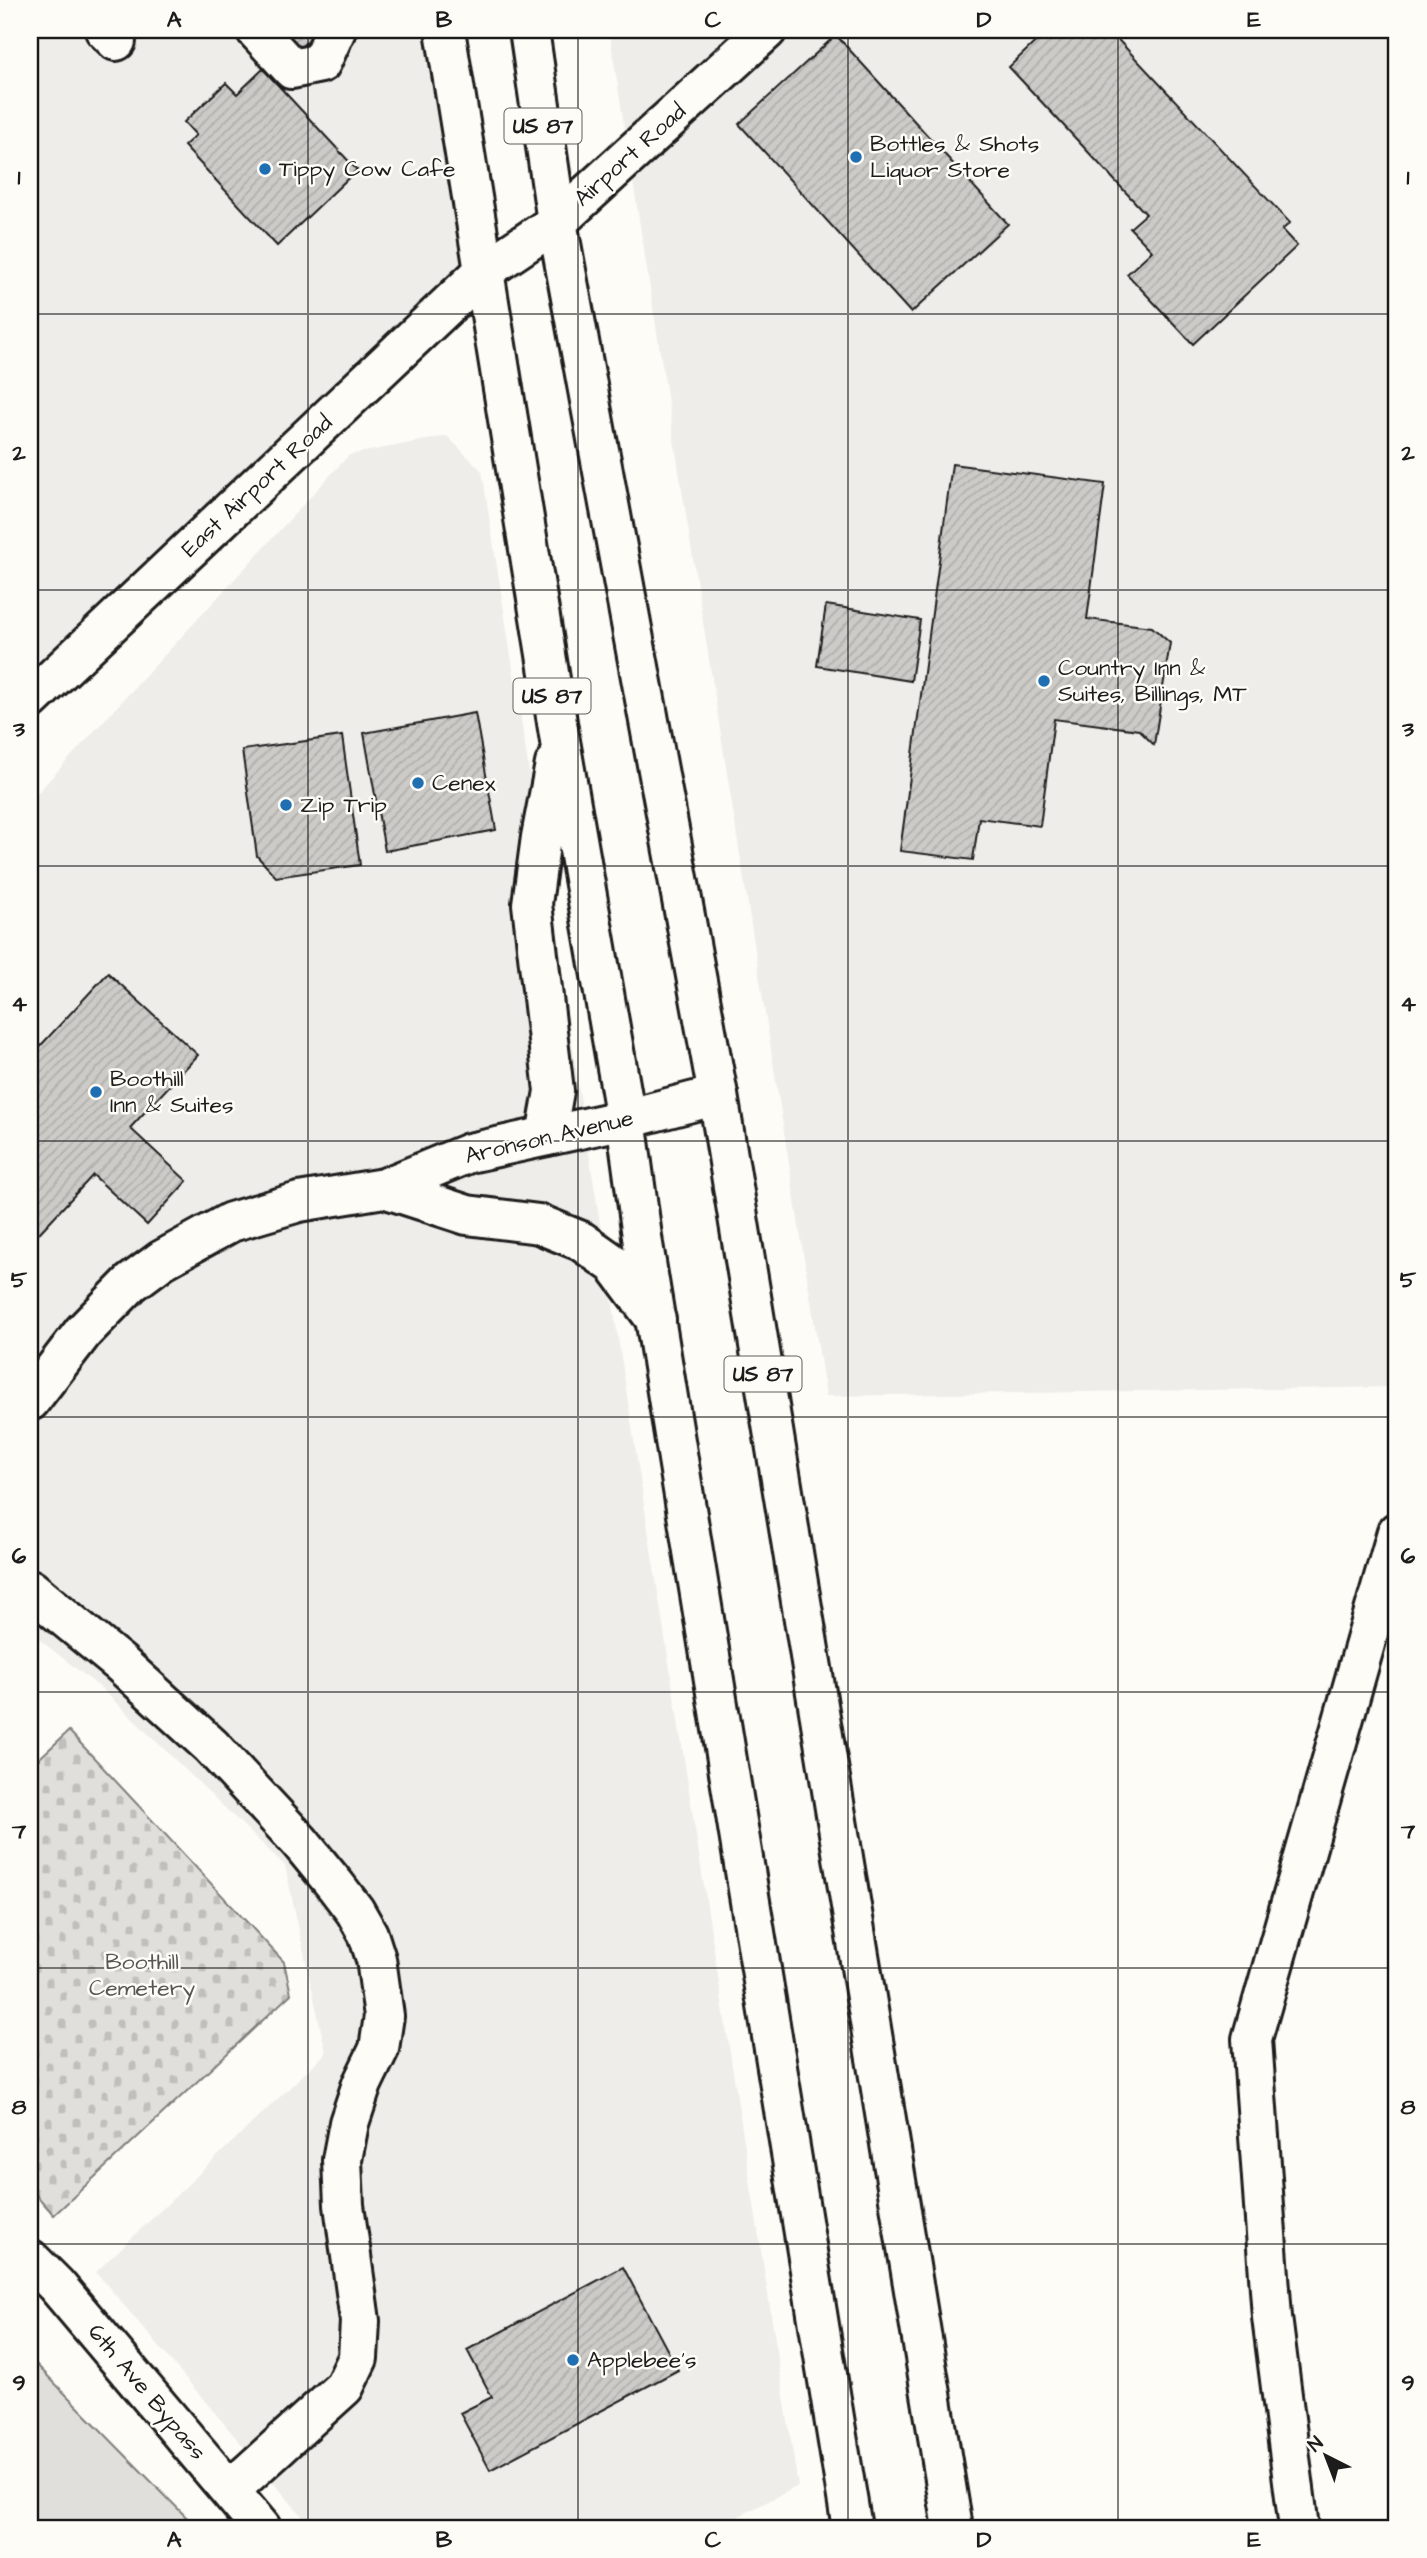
<svg xmlns="http://www.w3.org/2000/svg" width="1427" height="2558" font-family="'Architects Daughter',sans-serif">
<defs>
<pattern id="cemetery-stones" width="16" height="16" patternUnits="userSpaceOnUse" patternTransform="scale(1.75)"><rect width="16" height="16" fill="#e0dfdb"/><path d="M2 7V4a2 2 0 0 1 4 0v3zM10 15v-3a2 2 0 0 1 4 0v3z" fill="#c0bfbb"/></pattern>
<pattern id="building-hatch" width="6" height="6" patternUnits="userSpaceOnUse" patternTransform="scale(1.75)"><rect width="6" height="6" fill="#cccbc8"/><path d="M-1 1l2-2M0 6l6-6M5 7l2-2" fill="none" stroke="#afaeab"/></pattern>
</defs>
<rect width="100%" height="100%" fill="#fdfcf7"/>
<filter id="ink" filterUnits="userSpaceOnUse"><feTurbulence type="fractalNoise" baseFrequency=".0143" numOctaves="2"/><feDisplacementMap in="SourceGraphic" scale="14" xChannelSelector="R" yChannelSelector="G"/><feConvolveMatrix kernelMatrix="1 2 1 2 8 2 1 2 1" color-interpolation-filters="sRGB"/></filter>
<g filter="url(#ink)">
<path fill="#eeede9" d="M30,30H447L484,271L30,701Z
M609,30H1397V1387L826,1396Z
M447,436L482,471L798,2486L716,2528H312L96,2272L326,2053L285,1866L102,1689L30,1632V801L349,455Z"/>
<path fill="url(#cemetery-stones)" stroke="#7e7e7c" stroke-width="2" d="M69,1731L284,1962L291,1994L54,2215L30,2188V1767Z"/>
<path fill="#e0dfdb" stroke="#7e7e7c" stroke-width="2" d="M30,2358L197,2528H30Z"/>
<path fill="url(#building-hatch)" stroke="#1c1c1c" stroke-width="2" d="M274,30H320L294,53Z
M1048,30H1109L1290,223L1282,230L1297,246L1193,344L1127,274L1152,251L1130,228L1146,214L1009,67Z
M836,35L1008,224L911,313L739,124Z
M263,69L357,170L277,246L184,146L196,135L184,122L226,83L237,94Z
M952,464L1105,484L1087,619L1152,627L1170,643L1154,745L1139,730L1054,719L1040,826L979,818L973,860L900,851Z
M826,605L920,620L911,681L817,666Z
M475,713L496,830L385,851L364,733Z
M342,736L360,865L276,877L257,856L242,750Z
M108,973L198,1055L130,1128L187,1181L147,1225L93,1175L30,1243V1057Z
M623,2267L678,2370L490,2470L460,2413L492,2397L467,2350Z"/>
<g fill="none" stroke-linecap="round" stroke-linejoin="round">
<defs>
<path id="minor" d="M105,30L116,41
M256,30L292,69L321,63L336,30
M557,222L663,125
M30,1589L120,1663L211,1746L300,1842L336,1886L355,1911L368,1934L376,1959L384,2016L379,2049L362,2084L349,2123L342,2160L344,2205L360,2321L358,2358L344,2387L230,2490
M1299,2528L1272,2317L1252,2039L1397,1532"/>
<path id="major" d="M445,30L484,271
M529,30L557,222
M663,125L767,30
M384,1188L467,1215L539,1224L581,1241L615,1265L656,1320
M30,1401L83,1332L131,1283L162,1260L231,1222L299,1202L384,1188L469,1153L626,1119L718,1095
M30,2259L56,2285L261,2528"/>
<path id="highway" d="M484,271L560,741L626,1119L643,1244L852,2528
M30,700L484,271L557,222L718,1095L953,2528
M546,1136L554,1091L532,904L541,837L555,764"/>
</defs>
<use href="#minor" stroke="#1c1c1c" stroke-width="44"/>
<use href="#major" stroke="#1c1c1c" stroke-width="44"/>
<use href="#highway" stroke="#1c1c1c" stroke-width="44"/>
<use href="#minor" stroke="#fdfcf7" stroke-width="38"/>
<use href="#major" stroke="#fdfcf7" stroke-width="38"/>
<use href="#highway" stroke="#fdfcf7" stroke-width="38"/>
</g>
</g>
<path fill="none" stroke="#1c1c1c" stroke-width="2" stroke-opacity="0.55" d="M308,30V2528M578,30V2528M848,30V2528M1118,30V2528M30,314H1397M30,590H1397M30,866H1397M30,1141H1397M30,1417H1397M30,1692H1397M30,1968H1397M30,2244H1397"/>
<g fill="#1f6fb2" stroke="#fdfcf7" stroke-width="2.5">
<circle cx="856" cy="157" r="7"/>
<circle cx="265" cy="169" r="7"/>
<circle cx="1044" cy="681" r="7"/>
<circle cx="418" cy="783" r="7"/>
<circle cx="286" cy="805" r="7"/>
<circle cx="96" cy="1092" r="7"/>
<circle cx="573" cy="2360" r="7"/>
</g>
<g text-anchor="middle" dominant-baseline="central" stroke-width="5" stroke-linejoin="round" paint-order="stroke">
<g fill="#fdfcf7" stroke="#605f5e" stroke-width="2">
<rect x="504.5" y="108.5" width="77" height="35" rx="5"/>
<rect x="513.5" y="678.5" width="77" height="35" rx="5"/>
<rect x="724.5" y="1356.5" width="77" height="35" rx="5"/>
</g>
<g font-size="21" font-weight="bold" fill="#1c1c1c">
<text x="543" y="126">US 87</text>
<text x="552" y="696">US 87</text>
<text x="763" y="1374">US 87</text>
</g>
<g font-size="23" fill="#1c1c1c" stroke="#fdfcf7" text-anchor="start">
<text x="870" y="144">Bottles &amp; Shots<tspan x="870" dy="26">Liquor Store</tspan></text>
<text x="279" y="169">Tippy Cow Cafe</text>
<text x="1058" y="668">Country Inn &amp;<tspan x="1058" dy="26">Suites, Billings, MT</tspan></text>
<text x="432" y="783">Cenex</text>
<text x="300" y="805">Zip Trip</text>
<text x="110" y="1079">Boothill<tspan x="110" dy="26">Inn &amp; Suites</tspan></text>
<text x="587" y="2360">Applebee's</text>
</g>
<g font-size="23" fill="#1c1c1c" stroke="#fdfcf7">
<text transform="translate(630 155) rotate(-42)">Airport Road</text>
<text transform="translate(257 486) rotate(-43)">East Airport Road</text>
<text transform="translate(549 1137) rotate(-13)">Aronson Avenue</text>
<text transform="translate(147 2392) rotate(50)">6th Ave Bypass</text>
</g>
<g font-size="23" fill="#575655" stroke="#fdfcf7">
<text x="142" y="1962">Boothill<tspan x="142" dy="26">Cemetery</tspan></text>
</g>
</g>
<rect width="1427" height="2558" fill="none" stroke="#fdfcf7" stroke-width="77"/>
<g transform="translate(1326 2456) rotate(318)" stroke="#fdfcf7" stroke-width="5" paint-order="stroke">
<path d="M0-5L12 26L0 18L-12 26Z" fill="#1c1c1c"/>
<text y="-10" font-size="19" font-weight="bold" text-anchor="middle" fill="#1c1c1c">N</text>
</g>
<rect x="38" y="38" width="1350" height="2482" fill="none" stroke="#1c1c1c" stroke-width="2.5"/>
<g font-size="23" text-anchor="middle" font-weight="bold" fill="#1c1c1c">
<text x="174" y="27">A</text>
<text x="444" y="27">B</text>
<text x="713" y="27">C</text>
<text x="984" y="27">D</text>
<text x="1254" y="27">E</text>
<text x="19" y="184">1</text>
<text x="1408" y="184">1</text>
<text x="19" y="460">2</text>
<text x="1408" y="460">2</text>
<text x="19" y="736">3</text>
<text x="1408" y="736">3</text>
<text x="19" y="1011">4</text>
<text x="1408" y="1011">4</text>
<text x="19" y="1287">5</text>
<text x="1408" y="1287">5</text>
<text x="19" y="1563">6</text>
<text x="1408" y="1563">6</text>
<text x="19" y="1838">7</text>
<text x="1408" y="1838">7</text>
<text x="19" y="2114">8</text>
<text x="1408" y="2114">8</text>
<text x="19" y="2390">9</text>
<text x="1408" y="2390">9</text>
<text x="174" y="2547">A</text>
<text x="444" y="2547">B</text>
<text x="713" y="2547">C</text>
<text x="984" y="2547">D</text>
<text x="1254" y="2547">E</text>
</g>
</svg>
